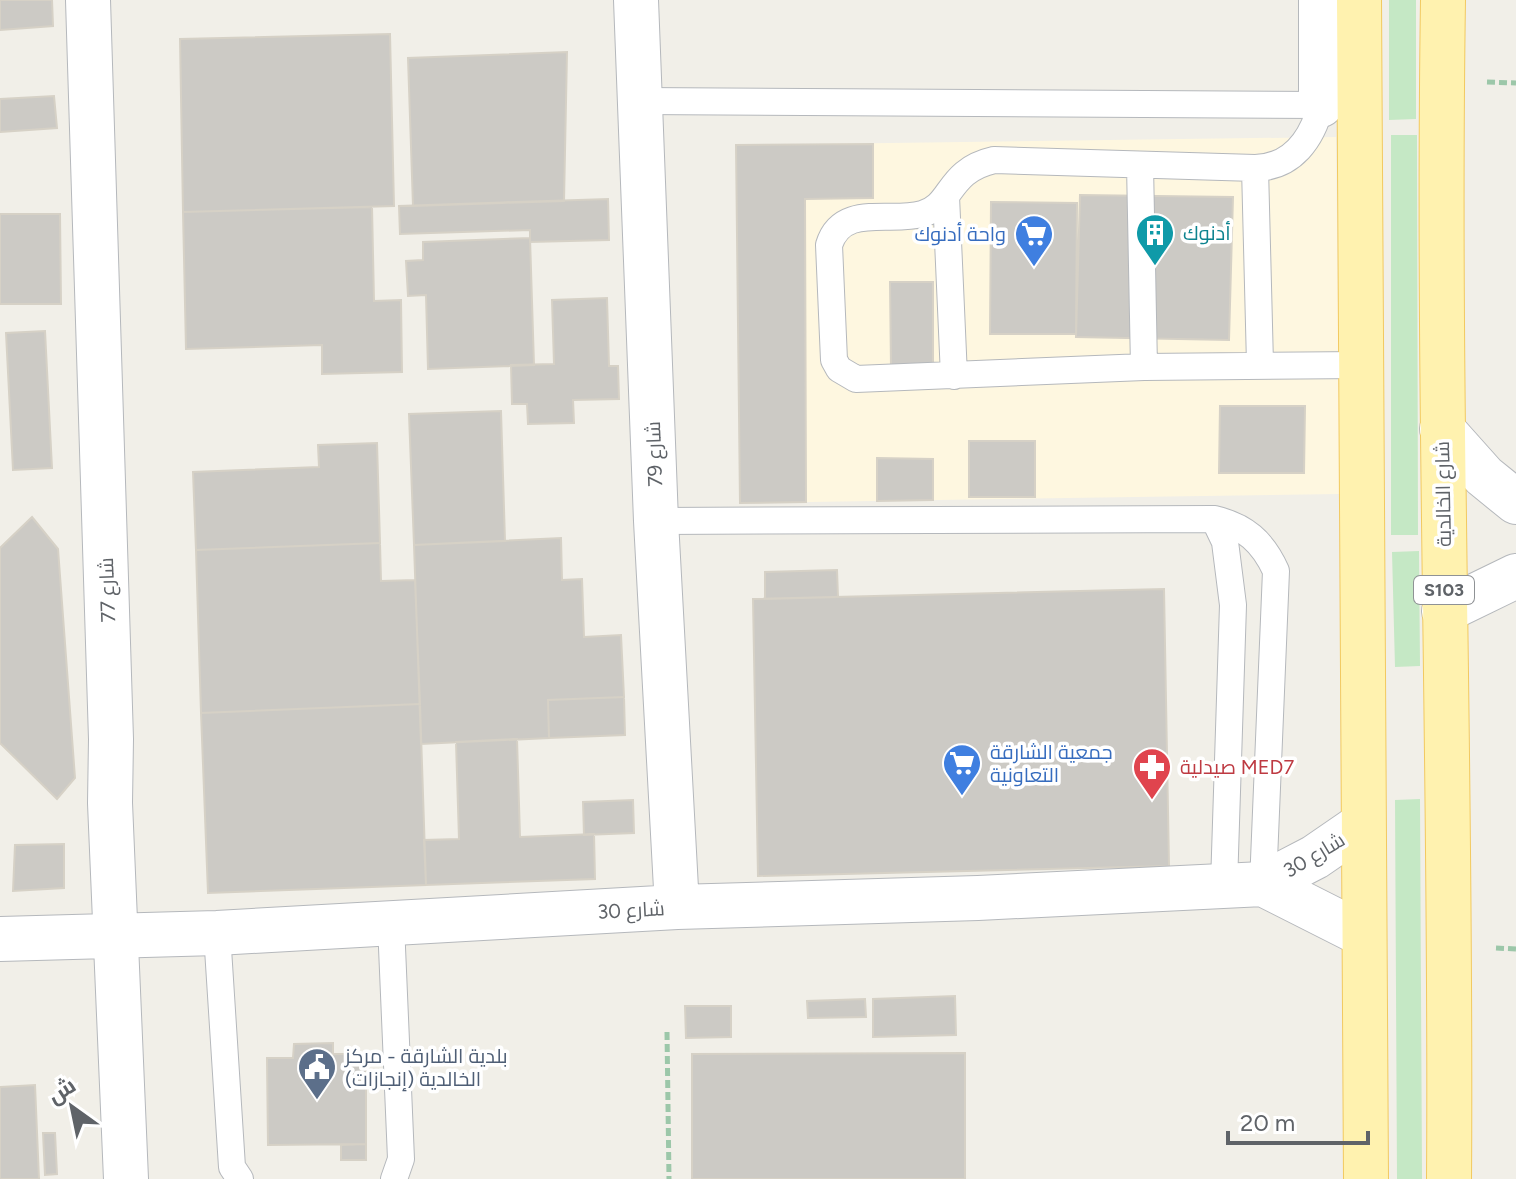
<svg xmlns="http://www.w3.org/2000/svg" width="1516" height="1179" font-family="Figtree,Cairo,sans-serif">
<rect width="100%" height="100%" fill="#f1efe8"/>
<path fill="#fef7e0" d="M1336,137L1340,494L740,503L736,145Z"/>
<path fill="#c5e8c5" d="M1389,0H1416V119L1389,120Z
M1391,135H1417L1418,535H1391Z
M1419,551L1420,666L1395,667L1392,552Z
M1420,799L1422,1179H1397L1395,800Z"/>
<path fill="#cccac5" stroke="#d6d1c6" stroke-width="2" d="M0,0H52L53,26L0,30Z
M390,34L394,206L183,212L180,39Z
M567,52L564,201L413,206L408,58Z
M54,96L57,128L0,132V99Z
M873,144V198L805,199L806,502L740,503L736,145Z
M1080,195L1233,197L1229,340L1076,337Z
M608,199L609,240L530,242V230L400,234L399,206Z
M991,202L1077,203L1076,334H990Z
M372,207L374,301L401,300L402,372L322,374V345L186,349L183,212Z
M0,214H60L61,304H0Z
M530,238L534,365L428,369L426,295L408,296L406,261L423,260V242Z
M890,282H933V366L891,367Z
M607,298L609,366H618L619,399L573,400L574,423L528,424L527,404H512L511,365L554,364L552,300Z
M45,331L52,468L13,470L6,333Z
M1220,406H1305L1304,473H1219Z
M501,411L505,541L414,545L409,414Z
M969,441H1035V497H969Z
M377,443L380,543L196,550L193,472L319,467L318,445Z
M877,458L933,459V500L877,501Z
M32,517L58,549L75,778L57,799L0,743V548Z
M561,538L562,580L582,579L584,637L621,635L624,697L548,700L549,738L421,744L414,545Z
M380,543L381,581L415,580L420,704L201,713L196,550Z
M837,570L838,597L765,599V572Z
M1164,589L1169,866L758,876L753,599Z
M624,697L625,735L549,738L548,700Z
M420,704L426,885L208,893L201,713Z
M517,739L520,837L594,834L595,879L426,885L424,840L459,839L456,742Z
M633,800L634,833L584,835L583,802Z
M64,844V888L13,891L15,845Z
M955,996L956,1035L873,1037V999Z
M865,999L866,1017L808,1018L807,1001Z
M685,1006H731V1037L686,1038Z
M333,1043V1054H366V1144L268,1145L267,1058H293L294,1044Z
M965,1053V1179H692V1054Z
M35,1085L39,1179H0V1087Z
M43,1133H55L57,1174L45,1175Z
M366,1144V1160H341V1145Z"/>
<g fill="none" stroke-linecap="round" stroke-linejoin="round">
<defs>
<path id="lane" d="M640,101L1321,105C1312,139 1293,167 1255,168L994,160C946,171 953,206 922,214C890,223 842,203 829,245L834,360L839,369L856,379L1144,367L1361,365
M1140,165L1144,367
M1255,168L1260,364
M946,196L954,376
M1214,519L1225,542L1233,605L1224,885
M656,521L1214,519C1245,526 1263,542 1276,571L1263,884
M391,924L401,1159L394,1179
M217,933L232,1167L240,1179"/>
<path id="street" d="M88,0L111,739L110,803L126,1179
M636,0L656,521L677,907
M1321,0V105
M1442,429L1484,476L1516,502
M1444,611L1516,576
M1263,884L1362,934
M0,939L217,933L677,907L978,898L1263,884L1315,857L1363,824"/>
<path id="primary" d="M1359,0L1366,1179
M1443,0C1437,393 1452,786 1449,1179"/>
</defs>
<use href="#lane" stroke="#b5b8bc" stroke-width="28"/>
<use href="#street" stroke="#b5b8bc" stroke-width="46"/>
<use href="#primary" stroke="#f2c960" stroke-width="46"/>
<path stroke="#9cc7a9" stroke-width="5" stroke-dasharray="8 4" stroke-linecap="butt" d="M1487,82L1516,83
M1496,948L1516,949
M667,1032L669,1179"/>
<use href="#lane" stroke="#fff" stroke-width="26"/>
<use href="#street" stroke="#fff" stroke-width="44"/>
<use href="#primary" stroke="#fff2af" stroke-width="44"/>
</g>
<defs>
<symbol id="building-pin" viewBox="-11 -11 22 30"><path d="M0 17L-7.5 6A9.5 9.5 0 1 1 7.5 6Z" fill="#0f9aa8" stroke="#fff"/><path d="M-4-6H4V6H1V3H-1V6H-4ZM-2.5-4.3h1.7v1.8h-1.7ZM.8-4.3h1.7v1.8H.8ZM-2.5-1h1.7V.8h-1.7ZM.8-1h1.7V.8H.8Z" fill="#fff"/></symbol>
<symbol id="supermarket-pin" viewBox="-11 -11 22 30"><path d="M0 17L-7.5 6A9.5 9.5 0 1 1 7.5 6Z" fill="#3f7fe0" stroke="#fff"/><path d="M-6-5.5h2.5l.6 2H6L4.5 2H-2.5L-4.4-4H-6ZM-1.5 3.2a1.3 1.3 0 1 0 .1 0ZM3 3.2a1.3 1.3 0 1 0 .1 0Z" fill="#fff"/></symbol>
<symbol id="pharmacy-pin" viewBox="-11 -11 22 30"><path d="M0 17L-7.5 6A9.5 9.5 0 1 1 7.5 6Z" fill="#e0444e" stroke="#fff"/><path d="M-2-6h4v4h4v4h-4v4h-4v-4h-4v-4h4Z" fill="#fff"/></symbol>
<symbol id="civic-pin" viewBox="-11 -11 22 30"><path d="M0 17L-7.5 6A9.5 9.5 0 1 1 7.5 6Z" fill="#5c6f8a" stroke="#fff"/><path d="M-.6-6.5H3V-4.5H.6V-3L4-1V1h2V6H-6V1h2V-1L-.6-3ZM-1.2 2.5V6h2.4V2.5Z" fill="#fff"/></symbol>
</defs>
<g fill-rule="evenodd">
<use href="#building-pin" x="1133" y="211" width="44" height="60"/>
<use href="#supermarket-pin" x="1012" y="212" width="44" height="60"/>
<use href="#supermarket-pin" x="940" y="741" width="44" height="60"/>
<use href="#pharmacy-pin" x="1130" y="745" width="44" height="60"/>
<use href="#civic-pin" x="295" y="1045" width="44" height="60"/>
</g>
<g text-anchor="middle" dominant-baseline="central" stroke-width="7" stroke-linejoin="round" paint-order="stroke">
<rect fill="#fff" stroke="#8f9295" stroke-width="2" x="1414" y="576" width="60" height="28" rx="6"/>
<g font-size="18" font-weight="bold" fill="#5f6368">
<text x="1444" y="590">S103</text>
</g>
<g font-size="20" fill="#0d838f" stroke="#fff" text-anchor="start">
<text x="1183" y="233">أدنوك</text>
</g>
<g font-size="20" fill="#366cbe" stroke="#fff" text-anchor="end">
<text x="1006" y="234">واحة أدنوك</text>
<text x="990" y="752" text-anchor="start">جمعية الشارقة<tspan x="990" dy="23">التعاونية</tspan></text>
</g>
<g font-size="20" fill="#5f6368" stroke="#fff">
<text transform="translate(654 454) rotate(-92)">شارع 79</text>
<text transform="translate(1443 494) rotate(-91)">شارع الخالدية</text>
<text transform="translate(107 590) rotate(-92)">شارع 77</text>
<text transform="translate(1314 855) rotate(-31)">شارع 30</text>
<text transform="translate(631 910) rotate(-3)">شارع 30</text>
</g>
<g font-size="20" fill="#be3a42" stroke="#fff" text-anchor="start">
<text x="1180" y="767">صيدلية MED7</text>
</g>
<g font-size="20" fill="#4e5e75" stroke="#fff" text-anchor="start">
<text x="345" y="1056">بلدية الشارقة - مركز<tspan x="345" dy="23">الخالدية (إنجازات)</tspan></text>
</g>
</g>
<g transform="translate(72 1107) rotate(327)" stroke="#ffffff" stroke-width="6" paint-order="stroke">
<path d="M0-6L14 30L0 20L-14 30Z" fill="#5f6368"/>
<text y="-12" font-size="22" font-weight="bold" text-anchor="middle" fill="#5f6368">ش</text>
</g>
<path d="M1228 1131v12h140v-12" fill="none" stroke="#5f6368" stroke-width="4"/>
<text x="1240" y="1131" font-size="24" fill="#5f6368" stroke="#ffffff" stroke-width="6" paint-order="stroke">20 m</text>
</svg>
